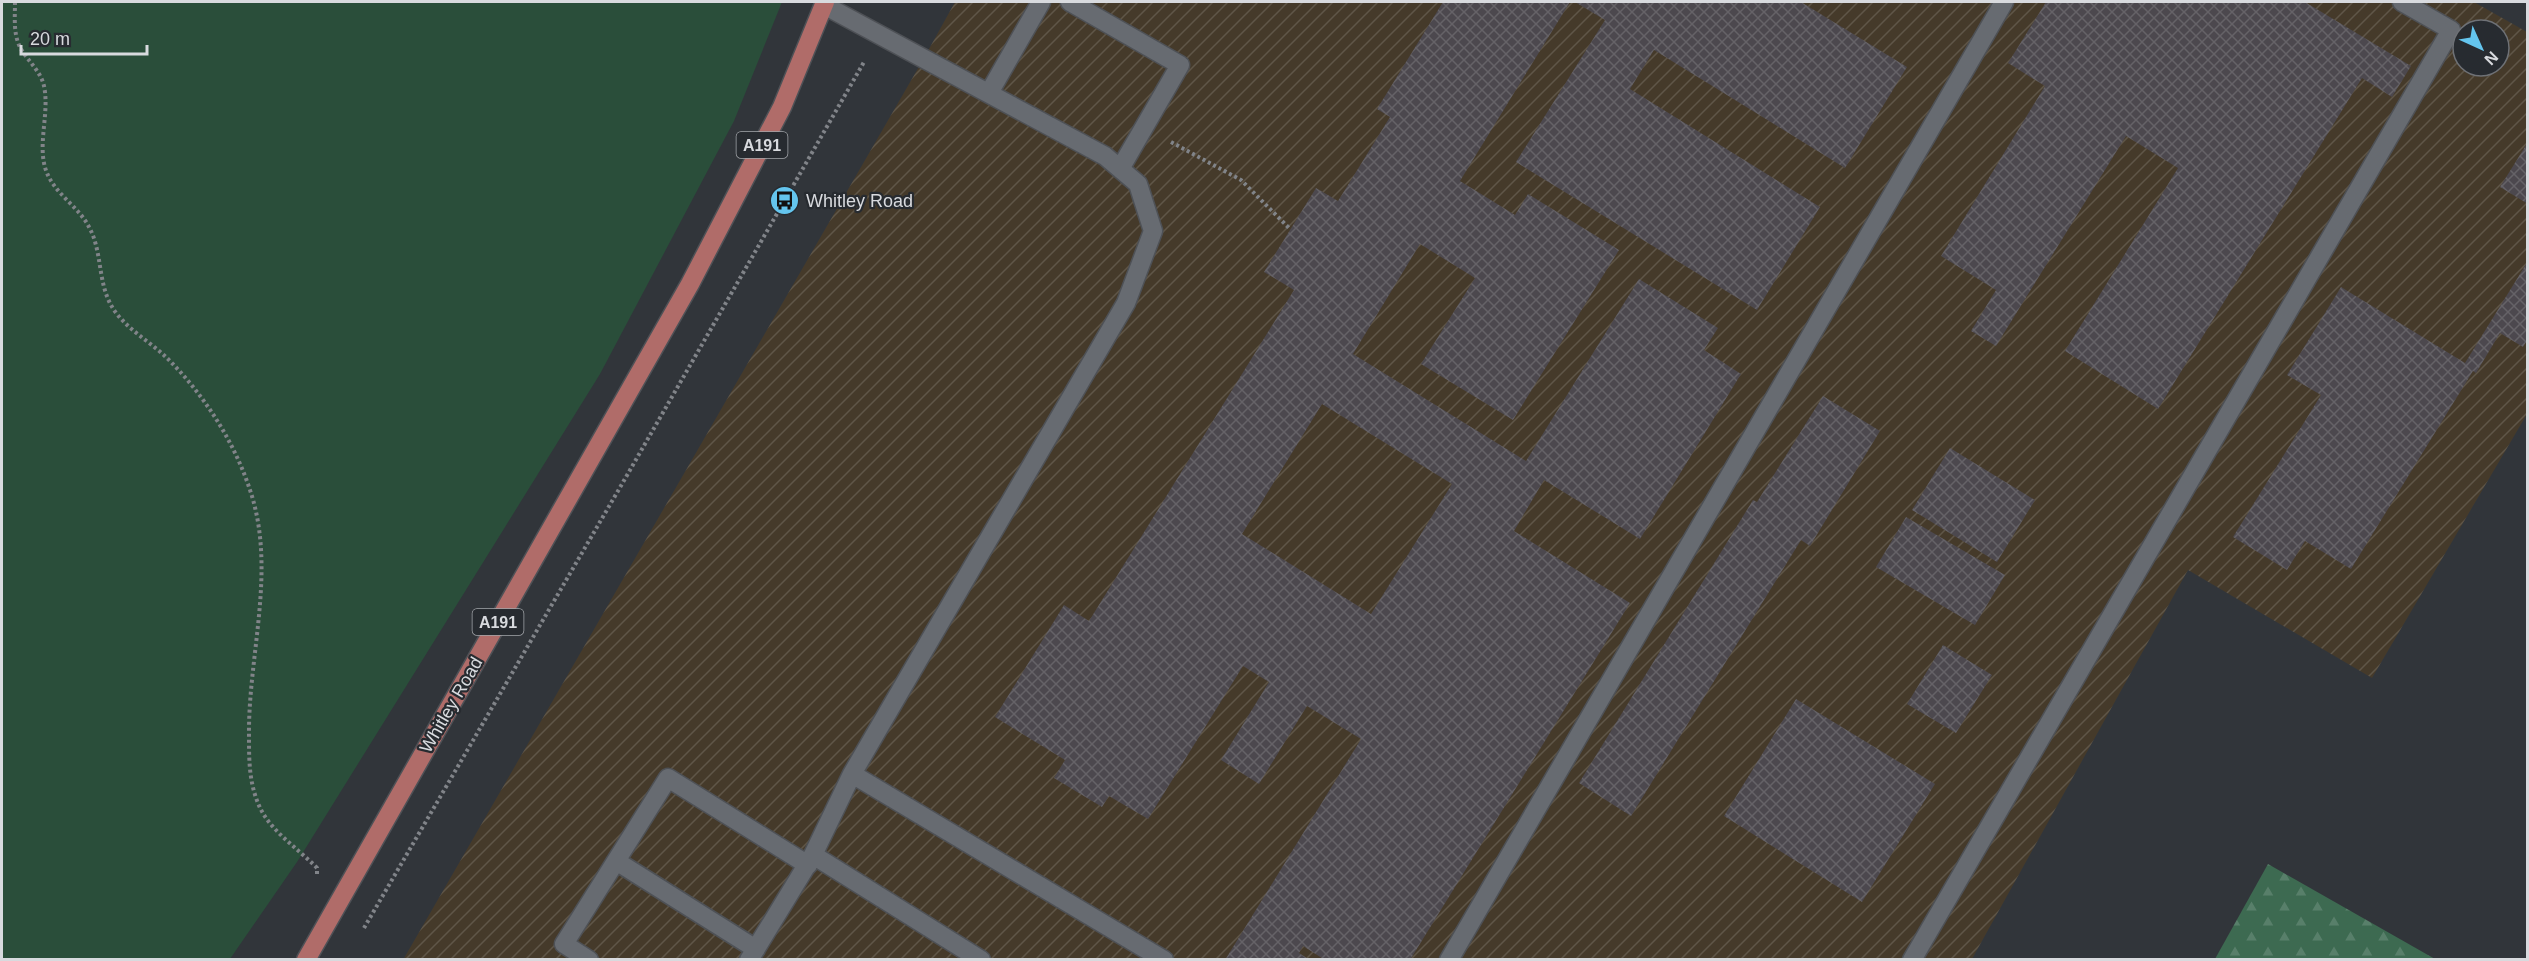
<svg xmlns="http://www.w3.org/2000/svg" width="2529" height="961" font-family="Arial,sans-serif">
<defs>
<pattern id="industrial-furrows" width="10" height="10" patternUnits="userSpaceOnUse" patternTransform="scale(1.5)"><rect width="10" height="10" fill="#453a2a"/><path d="M-1 1l2-2M0 10L10 0M9 11l2-2" fill="none" stroke="#5f5648"/></pattern>
<pattern id="forest-firs" width="22" height="20" patternUnits="userSpaceOnUse" patternTransform="scale(1.5)"><rect width="22" height="20" fill="#3d6a51"/><path d="M5 1l3.5 6h-7zM16 11l3.5 6h-7z" fill="#587f6a"/></pattern>
<pattern id="building-cross-hatch" width="8" height="8" patternUnits="userSpaceOnUse" patternTransform="scale(1.5)"><rect width="8" height="8" fill="#4c484e"/><path d="M0 0l8 8M0 8l8-8" fill="none" stroke="#656267"/></pattern>
</defs>
<rect width="100%" height="100%" fill="#31353a"/>
<path fill="url(#industrial-furrows)" fill-rule="evenodd" d="M955,2H2474L2527,32V414L2372,678L2188,570L1972,959L403,960L924,58ZM2463,30H2499V66H2463Z"/>
<path fill="#2a4e3a" d="M2,2H782L734,121L600,374L297,862L230,959H2Z"/>
<path fill="url(#forest-firs)" d="M2268,864L2435,959H2215Z"/>
<path fill="url(#building-cross-hatch)" fill-rule="evenodd" d="M1443,2H1570L1460,181L1515,215L1528,194L1619,250L1513,420L1421,364L1475,278L1420,244L1353,354L1526,461L1639,279L1718,328L1704,350L1741,374L1640,539L1544,480L1514,531L1630,603L1410,960H1325L1303,946L1299,953L1310,960H1225L1361,739L1307,706L1259,784L1221,760L1269,682L1243,666L1148,819L1109,796L1102,807L1054,778L1065,760L995,717L1064,605L1089,621L1294,290L1264,272L1316,188L1338,201L1390,117L1377,109ZM1322,404L1452,484L1371,614L1242,534Z
M1575,2H1801L1907,67L1845,168L1654,50L1630,89L1820,207L1757,310L1516,162L1605,20Z
M2046,2H2305L2411,66L2392,97L2362,78L2158,409L2065,351L2178,168L2126,136L1996,346L1971,331L1996,290L1941,256L2045,86L2008,63Z
M2528,142V204L2500,187Z
M2528,261V339L2523,347L2500,333L2476,373L2473,371L2351,569L2305,541L2287,570L2233,537L2321,395L2287,375L2341,287L2465,363Z
M1823,396L1880,431L1810,546L1801,540L1631,816L1579,783L1753,500L1757,502Z
M1950,448L2035,500L1997,562L1912,510Z
M1906,517L2005,575L1975,625L1876,567Z
M1943,645L1992,675L1956,733L1907,704Z
M1796,699L1935,784L1862,902L1724,816Z"/>
<g fill="none" stroke-linecap="round" stroke-linejoin="round">
<defs>
<path id="minor" d="M1070,2L1180,65L1120,169
M989,93L1041,2
M852,774L1164,960
M813,855L981,960
M616,861L756,949
M589,960L564,944L668,778L808,865
M749,960L813,855L852,774L1126,303L1153,231L1138,184L1105,156L824,5
M1449,960L2004,2
M1912,960L2451,30L2402,2"/>
<path id="major" d="M306,960L690,284L782,107L825,2"/>
</defs>
<use href="#minor" stroke="#4e5156" stroke-width="21"/>
<use href="#major" stroke="#4e5156" stroke-width="21"/>
<path stroke="#818489" stroke-width="4" stroke-dasharray="3 3" stroke-linecap="butt" d="M15,2C15,18 13,35 21,49C29,62 41,72 44,86C50,114 36,147 47,173C56,195 79,207 89,227C104,254 96,288 117,314C131,332 152,343 168,359C204,395 234,441 250,490C277,570 248,655 249,736C249,760 249,781 258,803C268,830 298,848 317,868V875
M1171,142L1241,180L1290,229
M364,928L622,484L864,62"/>
<use href="#minor" stroke="#676b71" stroke-width="18"/>
<use href="#major" stroke="#b06c69" stroke-width="18"/>
</g>
<defs>
<symbol id="bus-disc" viewBox="-11 -11 22 22"><circle r="9.5" fill="#64c5ee" stroke="#272b30"/><path d="M-5-6H5V4H4V6H2V4H-2V6H-4V4H-5ZM-3.5-4V0h7V-4ZM-3.5 1.2v1.5H-2V1.2ZM2 1.2v1.5H3.5V1.2Z" fill="#111"/></symbol>
</defs>
<g fill-rule="evenodd">
<use href="#bus-disc" x="768" y="184" width="33" height="33"/>
</g>
<g text-anchor="middle" dominant-baseline="central" stroke-width="4.5" stroke-linejoin="round" paint-order="stroke">
<g fill="#272b30" stroke="#a3a6aa" stroke-width="1.5">
<rect x="736.5" y="132" width="51" height="26" rx="4.5"/>
<rect x="472.5" y="609" width="51" height="26" rx="4.5"/>
</g>
<g font-size="16" font-weight="bold" fill="#d8dade">
<text x="762" y="145">A191</text>
<text x="498" y="622">A191</text>
</g>
<g font-size="18" fill="#d8dade" stroke="#272b30" text-anchor="start">
<text x="806" y="201">Whitley Road</text>
</g>
<g font-size="18" fill="#d8dade" stroke="#272b30">
<text transform="translate(451 705) rotate(-60)">Whitley Road</text>
</g>
</g>
<rect width="2529" height="961" fill="none" stroke="#d8dade" stroke-width="6"/>
<g transform="translate(2481 48) rotate(135)"><circle r="28" fill="#272b30" stroke="#6e7176" stroke-width="1.5"/>
<path d="M0-4.5L10 22L0 15L-10 22Z" fill="#64c5ee"/>
<text y="-9" font-size="16" font-weight="bold" text-anchor="middle" fill="#d8dade">N</text>
</g>
<path d="M21 45v9h126v-9" fill="none" stroke="#d8dade" stroke-width="3"/>
<text x="30" y="45" font-size="18" fill="#d8dade" stroke="#272b30" stroke-width="4.5" paint-order="stroke">20 m</text>
</svg>
